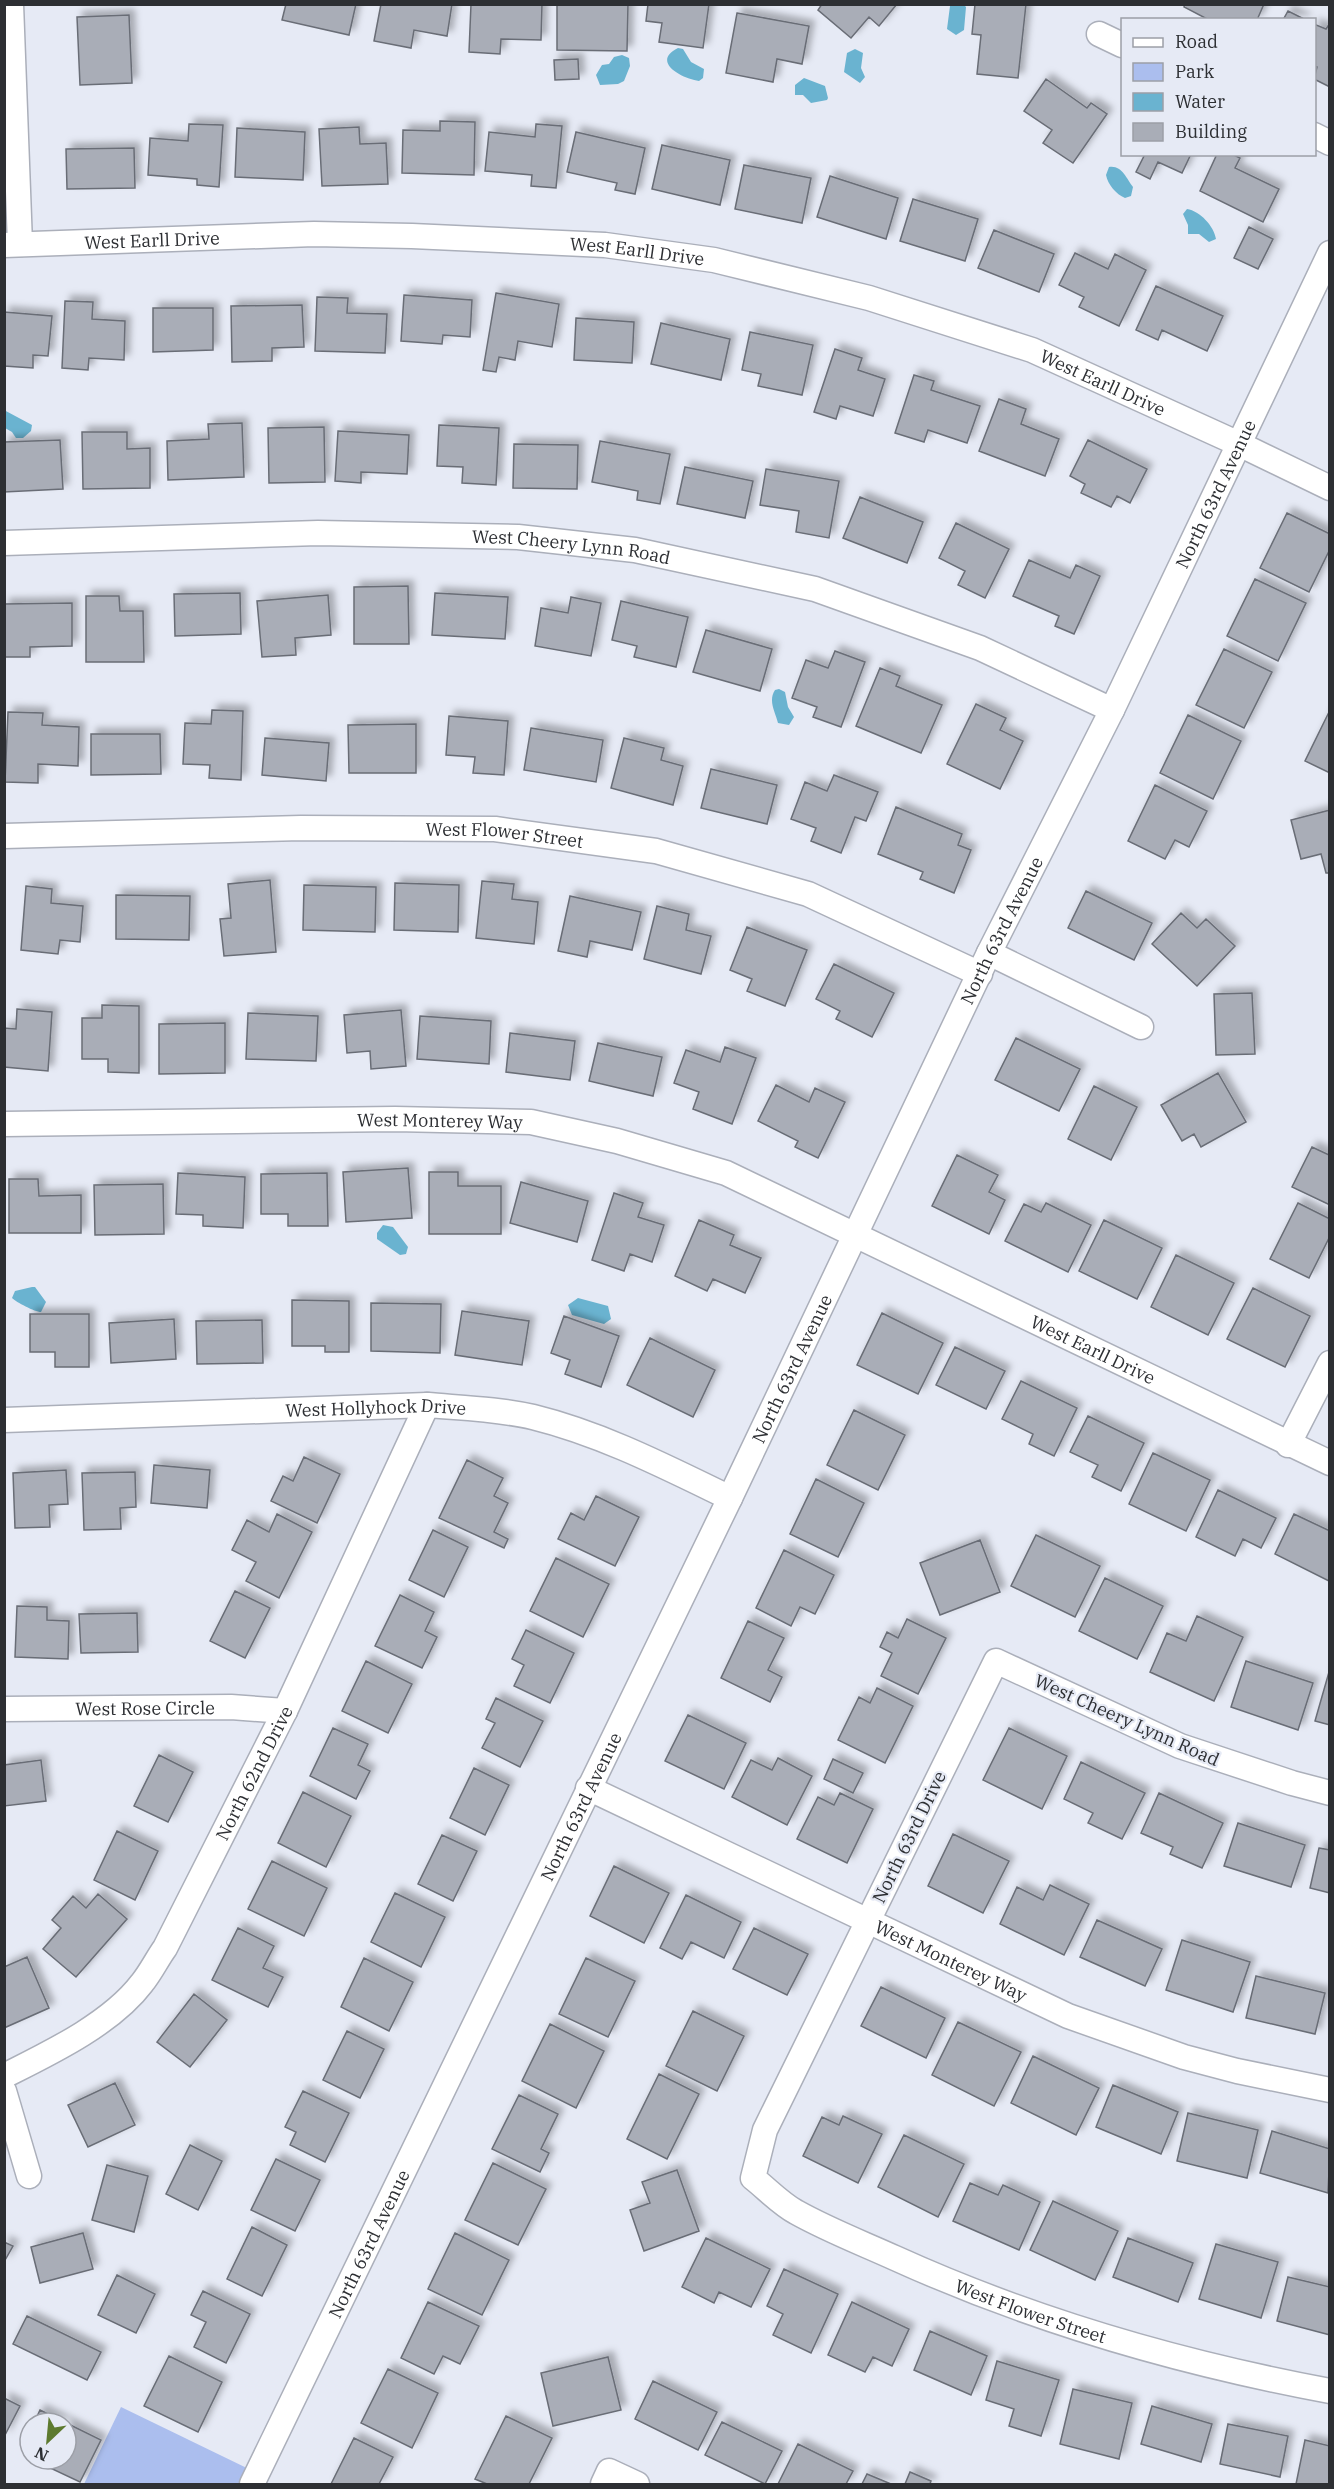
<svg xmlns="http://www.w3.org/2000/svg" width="1334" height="2489" font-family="'IBM Plex Serif',serif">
<defs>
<filter id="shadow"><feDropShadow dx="5.5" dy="-5.5" stdDeviation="3" flood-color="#0004"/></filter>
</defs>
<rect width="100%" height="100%" fill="#e6eaf5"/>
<path fill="#abbeee" d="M121,2407L255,2472L249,2484H84Z"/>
<path fill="#6ab3d0" d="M952,5H964L966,7L964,30L956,35L947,29L950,6Z
M678,48L683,49L691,62L704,69L703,78L699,81C683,79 650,62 678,48Z
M855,49L863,53L861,68L865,77L860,83L844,72L847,53Z
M622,55L629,58L630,66L624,81L618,84L600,85L596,75L602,65L609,64L614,57Z
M804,78L825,86L828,98L827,100L811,103L803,95H795V85Z
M1109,167C1122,165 1126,178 1133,187L1131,196L1125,198C1116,194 1108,185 1106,175Z
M1187,209C1200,211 1214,226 1216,239L1209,242L1199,234H1188V225L1183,214Z
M4,410L32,425L31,431L23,438H16L12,432L5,428Z
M779,689L785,692L788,707L794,717L789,725L778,723C775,711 768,701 775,690Z
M383,1225L393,1227L408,1247L406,1254L400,1255L377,1239V1233Z
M32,1287H35L46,1302L41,1312C35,1312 16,1302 12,1298L15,1291Z
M578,1298L608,1306L611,1319L604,1324L572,1315L568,1305Z"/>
<path fill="#a9adb7" stroke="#696d76" stroke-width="1.5" filter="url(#shadow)" d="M286,4H356L349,35L282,20Z
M381,4H452L447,36L414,30L411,48L374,41Z
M471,4H542L541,40L501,39L500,54L469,52Z
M557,4H628L627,51L557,50Z
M648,4H709L703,48L659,42L662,23L646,21Z
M822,4H897L879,26L869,17L851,38L818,10Z
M975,4H1026L1018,78L977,74L981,35L972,34Z
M1185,4H1264L1257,20H1209L1184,7Z
M1288,11L1306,20H1283Z
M737,13L809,26L802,64L777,59L773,82L726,73Z
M129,15L132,83L80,85L77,17Z
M1330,23V84L1328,86L1314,79L1317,67L1314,66V24L1326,29Z
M578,59L579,79L555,80L554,60Z
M1046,79L1087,108L1091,103L1107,114L1073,163L1043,143L1052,130L1024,111Z
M440,121L475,122L474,175L402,173L403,130L440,131Z
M189,124L223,125L219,187L197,185V179L148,175L150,138L188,141Z
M536,124L562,126L556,188L531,186L532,175L485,171L489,132L535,137Z
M359,127L360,144L386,143L388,184L322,186L319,129Z
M237,128L305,132L303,180L235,177Z
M576,132L645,148L635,194L615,190L617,183L567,172Z
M662,145L730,160L720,205L652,189Z
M134,148L135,188L67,189L66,149Z
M1141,154H1191L1182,173L1158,162L1150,179L1136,172L1144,156Z
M1217,154H1232L1240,158L1235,168L1279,189L1263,222L1200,191Z
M744,165L811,178L802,223L735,209Z
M830,176L898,198L886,239L817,217Z
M913,199L978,219L965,261L900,241Z
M1249,227L1273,239L1258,269L1234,258Z
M994,230L1054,254L1039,292L978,268Z
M1075,253L1108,269L1115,254L1146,270L1119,326L1079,307L1084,297L1059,285Z
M1156,286L1223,316L1207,351L1162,330L1158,340L1136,330Z
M496,293L559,304L552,347L518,341L515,360L499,357L496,372L483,370Z
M404,295L472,300L470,337L443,335L442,344L401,341Z
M317,297L348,298L347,313L387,314L385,353L315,351Z
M65,301L93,302L92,319L125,321L124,360L89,358L88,370L62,368Z
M302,305L304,347L272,348V361L232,362L231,306Z
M153,308H213V350L153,352Z
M4,312L52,316L48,356L33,355V368L4,366Z
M576,318L634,322L632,363L574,360Z
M661,323L730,339L721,380L651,364Z
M750,332L813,345L802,395L758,386L761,374L742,370Z
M835,349L862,358L858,370L885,379L873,416L840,406L836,419L814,412Z
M914,375L934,381L931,390L980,406L967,443L928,430L924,442L895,433Z
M999,399L1026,409L1021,424L1059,439L1045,476L979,451Z
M242,423L244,477L168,480L167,441L209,439L208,424Z
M439,425L499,428L496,485L462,483L463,467L437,466Z
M324,427L325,482L269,483L268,428Z
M338,431L409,435L407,474L361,472V483L335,481Z
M82,432H127V449L150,448V488L83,489Z
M60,440L63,489L4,492V442Z
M1088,440L1147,469L1130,503L1117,496L1111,507L1081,493L1085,484L1070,476Z
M600,441L670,454L660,504L637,500L638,491L592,482Z
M514,444L578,445L577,489L513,488Z
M685,467L753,481L745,518L677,504Z
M766,469L839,481L829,538L796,532L799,511L760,505Z
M860,497L923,522L907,563L843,538Z
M1287,513L1330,534V549L1309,592L1260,568Z
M956,523L1009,549L985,598L958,585L965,571L939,558Z
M1029,560L1070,578L1076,565L1100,576L1074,634L1055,626L1059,616L1013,596Z
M1255,579L1306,603L1278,661L1227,636Z
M408,586L409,644H354V587Z
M240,593L241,634L175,636L174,594Z
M435,593L508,597L505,639L432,635Z
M328,595L331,635L295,638L296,655L262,657L257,601Z
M86,596H119L120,611H143L144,662H86Z
M571,597L601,603L591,656L535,646L541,608L568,613Z
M621,601L688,617L676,667L634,657L637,646L612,640Z
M72,603V646L30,647V657H4V604Z
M706,630L772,649L760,691L693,672Z
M1224,649L1272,672L1244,728L1196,705Z
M835,651L865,662L841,727L813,717L817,707L792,698L806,660L828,668Z
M880,668L900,676L896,686L942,705L921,753L856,726Z
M976,704L1006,718L1000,730L1023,741L1000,789L947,764Z
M212,710L243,711L241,780L209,778L210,765L183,764L185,723L211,724Z
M1330,710V773L1305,761Z
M8,712L43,713L42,725L79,727L78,766L38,764V783L5,782Z
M1188,715L1241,741L1213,799L1160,773Z
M449,716L508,721L504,775L473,773L475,757L446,755Z
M416,724V773H349L348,725Z
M531,728L603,740L596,782L524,770Z
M91,734H160L161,774L91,775Z
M265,738L329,743L326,781L262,775Z
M624,738L664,748L661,760L683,766L673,805L611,788Z
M711,769L777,785L767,824L701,808Z
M834,775L878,792L866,821L855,817L841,853L811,841L816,828L791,819L805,782L827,791Z
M1155,785L1207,811L1189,847L1175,840L1165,859L1128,841Z
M896,807L962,834L958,845L971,850L954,893L920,879L923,872L878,854Z
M1330,810V873H1326L1321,854L1301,859L1291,820Z
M270,880L276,952L224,956L220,919L231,918L228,884Z
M482,881L514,884L512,899L538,902L534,944L476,938Z
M395,883L459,885L458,932L394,930Z
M304,885L376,887L375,932L303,930Z
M26,886L52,889L51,903L83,906L80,942L60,940L58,954L21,950Z
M1086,891L1152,923L1134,960L1068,928Z
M116,895L190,896L189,940L116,939Z
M570,896L641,912L632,950L590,941L587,957L558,951Z
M657,906L689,914L686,930L711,936L701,974L644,959Z
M1181,913L1197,928L1206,919L1235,946L1197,986L1152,944Z
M747,927L807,950L785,1006L747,991L752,979L730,970Z
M834,964L894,993L872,1037L836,1019L840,1011L816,999Z
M1252,993L1255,1054L1216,1055L1214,994Z
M102,1005L139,1006V1073L108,1072V1059H82V1018H102Z
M17,1009L52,1012L48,1071L4,1067V1028L16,1029Z
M401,1010L406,1066L371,1069L370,1051L347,1053L344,1015Z
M248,1013L318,1016L316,1061L246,1059Z
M420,1016L491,1021L489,1064L417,1059Z
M225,1023V1073L159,1074V1024Z
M510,1033L575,1041L570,1080L506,1072Z
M1016,1038L1080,1069L1059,1111L995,1080Z
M598,1043L662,1057L653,1096L589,1081Z
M725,1047L756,1058L732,1124L693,1109L699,1092L674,1083L686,1050L720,1062Z
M1218,1073L1246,1122L1201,1147L1194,1134L1182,1141L1161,1105Z
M776,1085L809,1102L815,1088L845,1102L818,1158L795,1147L798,1141L758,1121Z
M1094,1086L1137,1107L1111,1160L1068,1139Z
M1312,1147L1329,1155L1330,1153V1205L1292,1187Z
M957,1155L998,1175L989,1192L1005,1200L989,1234L932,1206Z
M408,1168L412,1218L346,1222L343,1172Z
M429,1172H458V1186H501V1234H429Z
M178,1173L245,1177L243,1228L203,1226V1215L176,1214Z
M327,1173L328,1226H288V1214H261V1174Z
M9,1179H38L39,1196L81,1195V1233H9Z
M521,1182L588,1201L577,1242L510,1223Z
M163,1184L164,1234L95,1235L94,1185Z
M614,1193L643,1203L638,1217L664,1225L652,1262L630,1254L624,1271L592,1260Z
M1046,1203L1091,1225L1068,1272L1005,1241L1024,1204L1041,1212Z
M1298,1203L1330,1219V1236L1309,1278L1270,1259Z
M699,1220L734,1235L730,1245L761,1258L745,1293L713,1279L707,1291L675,1276Z
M1104,1220L1162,1248L1137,1299L1079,1271Z
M1176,1255L1234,1283L1208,1335L1151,1307Z
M1253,1288L1310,1316L1285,1367L1227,1339Z
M292,1300L349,1301V1352H325V1346H292Z
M371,1303L441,1304L440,1353L371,1351Z
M462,1311L529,1321L522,1365L455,1355Z
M882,1313L943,1343L918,1394L857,1365Z
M30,1314H89V1367H55V1352H30Z
M564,1316L619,1336L601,1387L565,1374L570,1360L551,1353Z
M174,1319L176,1359L111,1363L109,1323Z
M262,1320L263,1363L197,1364L196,1321Z
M650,1338L715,1370L693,1417L627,1385Z
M955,1347L1005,1371L986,1409L936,1385Z
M1021,1381L1077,1408L1054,1456L1029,1444L1033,1434L1002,1419Z
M854,1410L905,1435L878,1490L827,1465Z
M1088,1416L1144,1443L1121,1491L1092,1477L1098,1465L1070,1452Z
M1153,1453L1210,1480L1186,1531L1129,1504Z
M304,1457L340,1474L317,1523L271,1501L283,1476L293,1481Z
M467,1460L503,1478L494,1496L508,1503L494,1532L508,1539L504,1548L439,1518Z
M154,1465L210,1470L207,1508L151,1503Z
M66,1470L68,1504L49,1505L50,1527L15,1528L13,1473Z
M135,1472L136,1507L120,1508L121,1529L84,1530L82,1473Z
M816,1479L864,1503L838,1557L790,1534Z
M1218,1490L1276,1518L1261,1548L1243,1539L1235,1556L1196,1537Z
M596,1496L639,1517L615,1566L558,1539L571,1513L584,1520Z
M277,1514L312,1532L279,1598L246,1581L256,1562L232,1550L247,1520L269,1532Z
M1294,1514L1330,1531L1329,1581L1275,1554Z
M433,1530L468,1547L444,1597L409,1580Z
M1036,1535L1100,1566L1075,1617L1011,1586Z
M980,1540L1000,1592L940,1615L920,1563Z
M784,1550L834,1575L815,1614L800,1607L791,1626L756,1608Z
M556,1558L609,1584L583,1637L530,1611Z
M1105,1578L1163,1606L1137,1659L1079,1631Z
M235,1591L270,1608L245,1658L210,1641Z
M400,1595L434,1612L425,1631L437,1637L422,1668L375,1646Z
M17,1606L47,1607V1620L69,1621L68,1659L15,1657Z
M137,1613L138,1652L81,1653L79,1614Z
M1197,1616L1243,1637L1214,1701L1150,1672L1167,1633L1186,1641Z
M907,1619L946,1638L918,1694L881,1676L892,1653L880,1647L887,1632L898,1638Z
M748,1621L784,1638L768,1670L782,1677L770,1702L721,1678Z
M526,1630L574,1653L550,1703L514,1686L524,1665L512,1659Z
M366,1661L412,1684L388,1733L342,1711Z
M1246,1661L1313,1683L1298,1730L1231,1707Z
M1329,1672H1330V1725L1315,1721Z
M877,1688L913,1706L885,1763L838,1740L859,1697L870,1703Z
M496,1698L543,1721L520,1767L482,1748L495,1723L486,1719Z
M688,1715L746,1743L724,1789L665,1761Z
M333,1728L368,1744L358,1765L370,1771L356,1799L310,1776Z
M1009,1728L1067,1756L1042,1809L983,1780Z
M159,1755L193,1772L168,1822L134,1806Z
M778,1758L812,1776L787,1825L732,1797L751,1760L772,1770Z
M833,1759L863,1773L853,1793L824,1779Z
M41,1760L46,1801L4,1806V1765Z
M1081,1762L1145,1793L1122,1839L1088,1823L1093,1813L1064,1799Z
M474,1768L509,1785L485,1835L450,1818Z
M303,1792L351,1816L326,1867L278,1843Z
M840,1793L873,1809L847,1863L797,1839L818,1797L834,1805Z
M1159,1793L1223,1823L1202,1868L1170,1854L1173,1847L1141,1833Z
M1238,1823L1305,1845L1291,1887L1224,1866Z
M117,1831L158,1851L135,1900L94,1880Z
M953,1834L1009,1861L983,1913L928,1886Z
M442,1835L477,1851L453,1901L418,1884Z
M1319,1848L1330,1850V1893L1310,1888Z
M272,1861L327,1888L304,1936L248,1909Z
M614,1866L669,1893L644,1943L590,1916Z
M1050,1885L1089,1904L1064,1955L1000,1924L1017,1887L1043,1900Z
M395,1893L445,1917L421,1967L371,1942Z
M98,1894L127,1919L76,1977L43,1949L61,1928L52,1920L73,1896L86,1908Z
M686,1895L741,1922L724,1958L691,1942L682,1959L660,1948Z
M1097,1920L1162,1949L1145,1986L1080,1957Z
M238,1928L274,1946L263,1968L283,1977L268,2007L212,1980Z
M754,1928L808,1954L787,1995L733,1969Z
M1182,1940L1250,1962L1233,2012L1166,1990Z
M27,1957L49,2008L4,2028V1967Z
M364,1958L413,1982L389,2031L341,2007Z
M586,1958L635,1981L608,2037L559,2014Z
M1256,1976L1325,1993L1315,2034L1246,2018Z
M881,1987L945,2018L926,2058L861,2026Z
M194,1994L227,2020L190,2067L157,2042Z
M693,2011L744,2036L717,2091L666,2066Z
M958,2022L1021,2052L994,2106L932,2075Z
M550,2024L604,2051L576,2108L522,2081Z
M347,2031L384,2049L360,2098L323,2080Z
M1033,2056L1099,2088L1076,2135L1011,2103Z
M659,2074L699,2094L667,2159L627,2139Z
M115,2083L135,2125L88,2147L68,2105Z
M1113,2085L1178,2112L1161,2154L1096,2127Z
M303,2091L349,2113L325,2162L290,2145L296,2132L285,2127Z
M519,2095L558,2114L541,2149L549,2153L540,2172L492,2149Z
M1188,2113L1258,2130L1247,2178L1177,2161Z
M843,2116L882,2134L858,2183L803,2156L822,2117L839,2125Z
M1272,2131L1330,2149L1328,2193L1260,2173Z
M904,2135L964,2164L938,2217L878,2187Z
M190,2145L222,2161L198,2210L166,2194Z
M276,2159L320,2180L295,2231L251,2210Z
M493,2163L546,2189L518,2245L465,2220Z
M107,2165L148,2176L134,2232L92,2220Z
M677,2170L699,2231L644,2251L630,2210L650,2203L642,2182Z
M970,2183L998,2195L1003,2185L1040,2202L1019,2250L953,2221Z
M1053,2201L1118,2231L1095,2280L1030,2250Z
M252,2227L287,2245L262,2296L227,2279Z
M83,2233L93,2269L40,2283L31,2247Z
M455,2233L509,2260L482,2315L428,2289Z
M706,2238L770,2269L751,2307L719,2292L714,2303L682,2287Z
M1128,2238L1193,2263L1178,2302L1113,2277Z
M4,2242L13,2246L4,2262Z
M1216,2244L1278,2262L1261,2318L1199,2299Z
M784,2269L838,2294L811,2353L773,2335L783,2314L767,2306Z
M117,2275L155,2294L136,2333L98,2315Z
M1288,2277L1330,2287V2335L1277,2321Z
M203,2291L250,2314L226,2363L194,2347L206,2322L191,2315Z
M428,2302L479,2326L460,2364L443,2356L434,2374L401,2358Z
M852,2302L909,2329L892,2366L873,2357L865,2372L828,2355Z
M27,2316L101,2352L87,2380L13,2344Z
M930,2331L987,2356L971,2395L914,2370Z
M169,2356L222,2382L198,2432L144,2406Z
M608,2357L621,2410L553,2426L541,2373Z
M997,2361L1059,2380L1041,2436L1009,2426L1014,2409L986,2400Z
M388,2369L438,2393L412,2448L361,2423Z
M653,2381L717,2412L698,2450L635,2419Z
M1073,2389L1132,2403L1119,2459L1060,2444Z
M4,2398L20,2406L4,2437Z
M1152,2406L1212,2424L1201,2462L1141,2444Z
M40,2410L101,2440L80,2482L48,2467L52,2459H66V2423H34Z
M506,2416L552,2438L529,2484H487L475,2479Z
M722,2422L782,2451L765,2484L705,2455Z
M1228,2424L1288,2436L1280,2477L1220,2464Z
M354,2438L393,2457L379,2484H331Z
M1305,2440L1330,2446V2484H1296Z
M798,2444L853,2471L846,2484H778Z
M910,2472L931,2481L930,2484H905Z
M867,2474L891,2484H862Z"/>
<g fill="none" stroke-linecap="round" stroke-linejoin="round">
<defs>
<g id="street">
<path d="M11,4L20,244"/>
<path d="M1099,34L1122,45"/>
<path d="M1314,135L1330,143"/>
<path id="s1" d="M4,245L314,234L412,236L605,245L714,260L869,298L1032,350L1239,444L1330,488"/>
<path id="s2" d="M4,543L318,533L518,537L635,550L815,589L980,648L1112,710"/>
<path id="s3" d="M4,836L301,828L495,829L656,851L808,894L980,974"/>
<path d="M989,953L1141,1027"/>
<path id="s4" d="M4,1124L395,1119L531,1122L617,1141L726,1173L1330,1463"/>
<path id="s5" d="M4,1420L427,1405C462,1408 499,1409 533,1417C602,1434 666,1467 730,1498"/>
<path d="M1288,1445L1330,1363"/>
<path id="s6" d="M4,1709L231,1707L285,1711"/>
<path id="s7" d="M588,1788L1068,2016L1184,2057L1237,2071L1330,2090"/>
<path id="s8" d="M1330,1793L1292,1783L1180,1746L996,1661L765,2130L753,2178C767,2189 781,2204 796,2212C828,2230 862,2243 895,2258C1034,2321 1180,2363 1330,2391"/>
<path id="s9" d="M4,2076C50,2053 111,2024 142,1983C151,1972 157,1959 165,1948L285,1711L427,1405"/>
<path d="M4,2091L29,2176"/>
<path id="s10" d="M252,2484L730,1498L989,953L1112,710L1330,253"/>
<path d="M603,2484L609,2471L637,2484"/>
</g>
</defs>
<use href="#street" stroke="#abafba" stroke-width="27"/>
<use href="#street" stroke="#fff" stroke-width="24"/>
</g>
<g text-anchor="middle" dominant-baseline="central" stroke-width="4.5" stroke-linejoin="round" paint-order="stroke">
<g font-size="18" fill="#2d2f33" stroke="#e6eaf5">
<text stroke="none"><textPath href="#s1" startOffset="148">West Earll Drive</textPath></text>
<text stroke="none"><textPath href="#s1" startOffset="634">West Earll Drive</textPath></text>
<text stroke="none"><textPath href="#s1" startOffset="1120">West Earll Drive</textPath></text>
<text stroke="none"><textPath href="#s10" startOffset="2211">North 63rd Avenue</textPath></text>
<text stroke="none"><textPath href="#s2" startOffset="568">West Cheery Lynn Road</textPath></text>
<text stroke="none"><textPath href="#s3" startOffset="501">West Flower Street</textPath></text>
<text stroke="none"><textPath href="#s10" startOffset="1725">North 63rd Avenue</textPath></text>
<text stroke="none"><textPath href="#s4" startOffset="436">West Monterey Way</textPath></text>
<text stroke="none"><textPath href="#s4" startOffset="1136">West Earll Drive</textPath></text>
<text stroke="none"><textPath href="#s10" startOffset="1239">North 63rd Avenue</textPath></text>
<text stroke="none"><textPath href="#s5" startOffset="372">West Hollyhock Drive</textPath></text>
<text stroke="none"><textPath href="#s6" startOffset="141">West Rose Circle</textPath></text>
<text transform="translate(1127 1720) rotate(24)">West Cheery Lynn Road</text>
<text stroke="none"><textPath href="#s9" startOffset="406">North 62nd Drive</textPath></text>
<text stroke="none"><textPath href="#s10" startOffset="753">North 63rd Avenue</textPath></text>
<text transform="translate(909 1837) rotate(-64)">North 63rd Drive</text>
<text stroke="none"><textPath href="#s7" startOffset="402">West Monterey Way</textPath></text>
<text stroke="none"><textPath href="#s10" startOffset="267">North 63rd Avenue</textPath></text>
<text stroke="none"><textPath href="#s8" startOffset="1242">West Flower Street</textPath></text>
</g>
</g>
<rect width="1334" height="2489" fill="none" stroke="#2d2f33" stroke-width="12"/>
<rect x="1121" y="18" width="195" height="138" fill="#e6eaf5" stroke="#9c9fa7" stroke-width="1.5"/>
<rect x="1133" y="38" width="30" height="9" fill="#ffffff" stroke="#9c9fa7" stroke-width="1.5"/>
<text x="1175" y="48" font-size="18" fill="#2d2f33">Road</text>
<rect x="1133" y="63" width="30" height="18" fill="#abbeee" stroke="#9c9fa7" stroke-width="1.5"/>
<text x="1175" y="78" font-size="18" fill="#2d2f33">Park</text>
<rect x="1133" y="93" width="30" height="18" fill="#6ab3d0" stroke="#9c9fa7" stroke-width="1.5"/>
<text x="1175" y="108" font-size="18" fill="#2d2f33">Water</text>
<rect x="1133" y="123" width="30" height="18" fill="#a9adb7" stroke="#9c9fa7" stroke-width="1.5"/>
<text x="1175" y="138" font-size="18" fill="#2d2f33">Building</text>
<g transform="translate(48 2441) rotate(206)"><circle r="28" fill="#e6eaf5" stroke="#9c9fa7" stroke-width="1.5"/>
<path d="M0-4.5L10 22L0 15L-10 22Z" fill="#5d7a2f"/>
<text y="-9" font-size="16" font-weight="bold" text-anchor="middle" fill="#2d2f33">N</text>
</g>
</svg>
